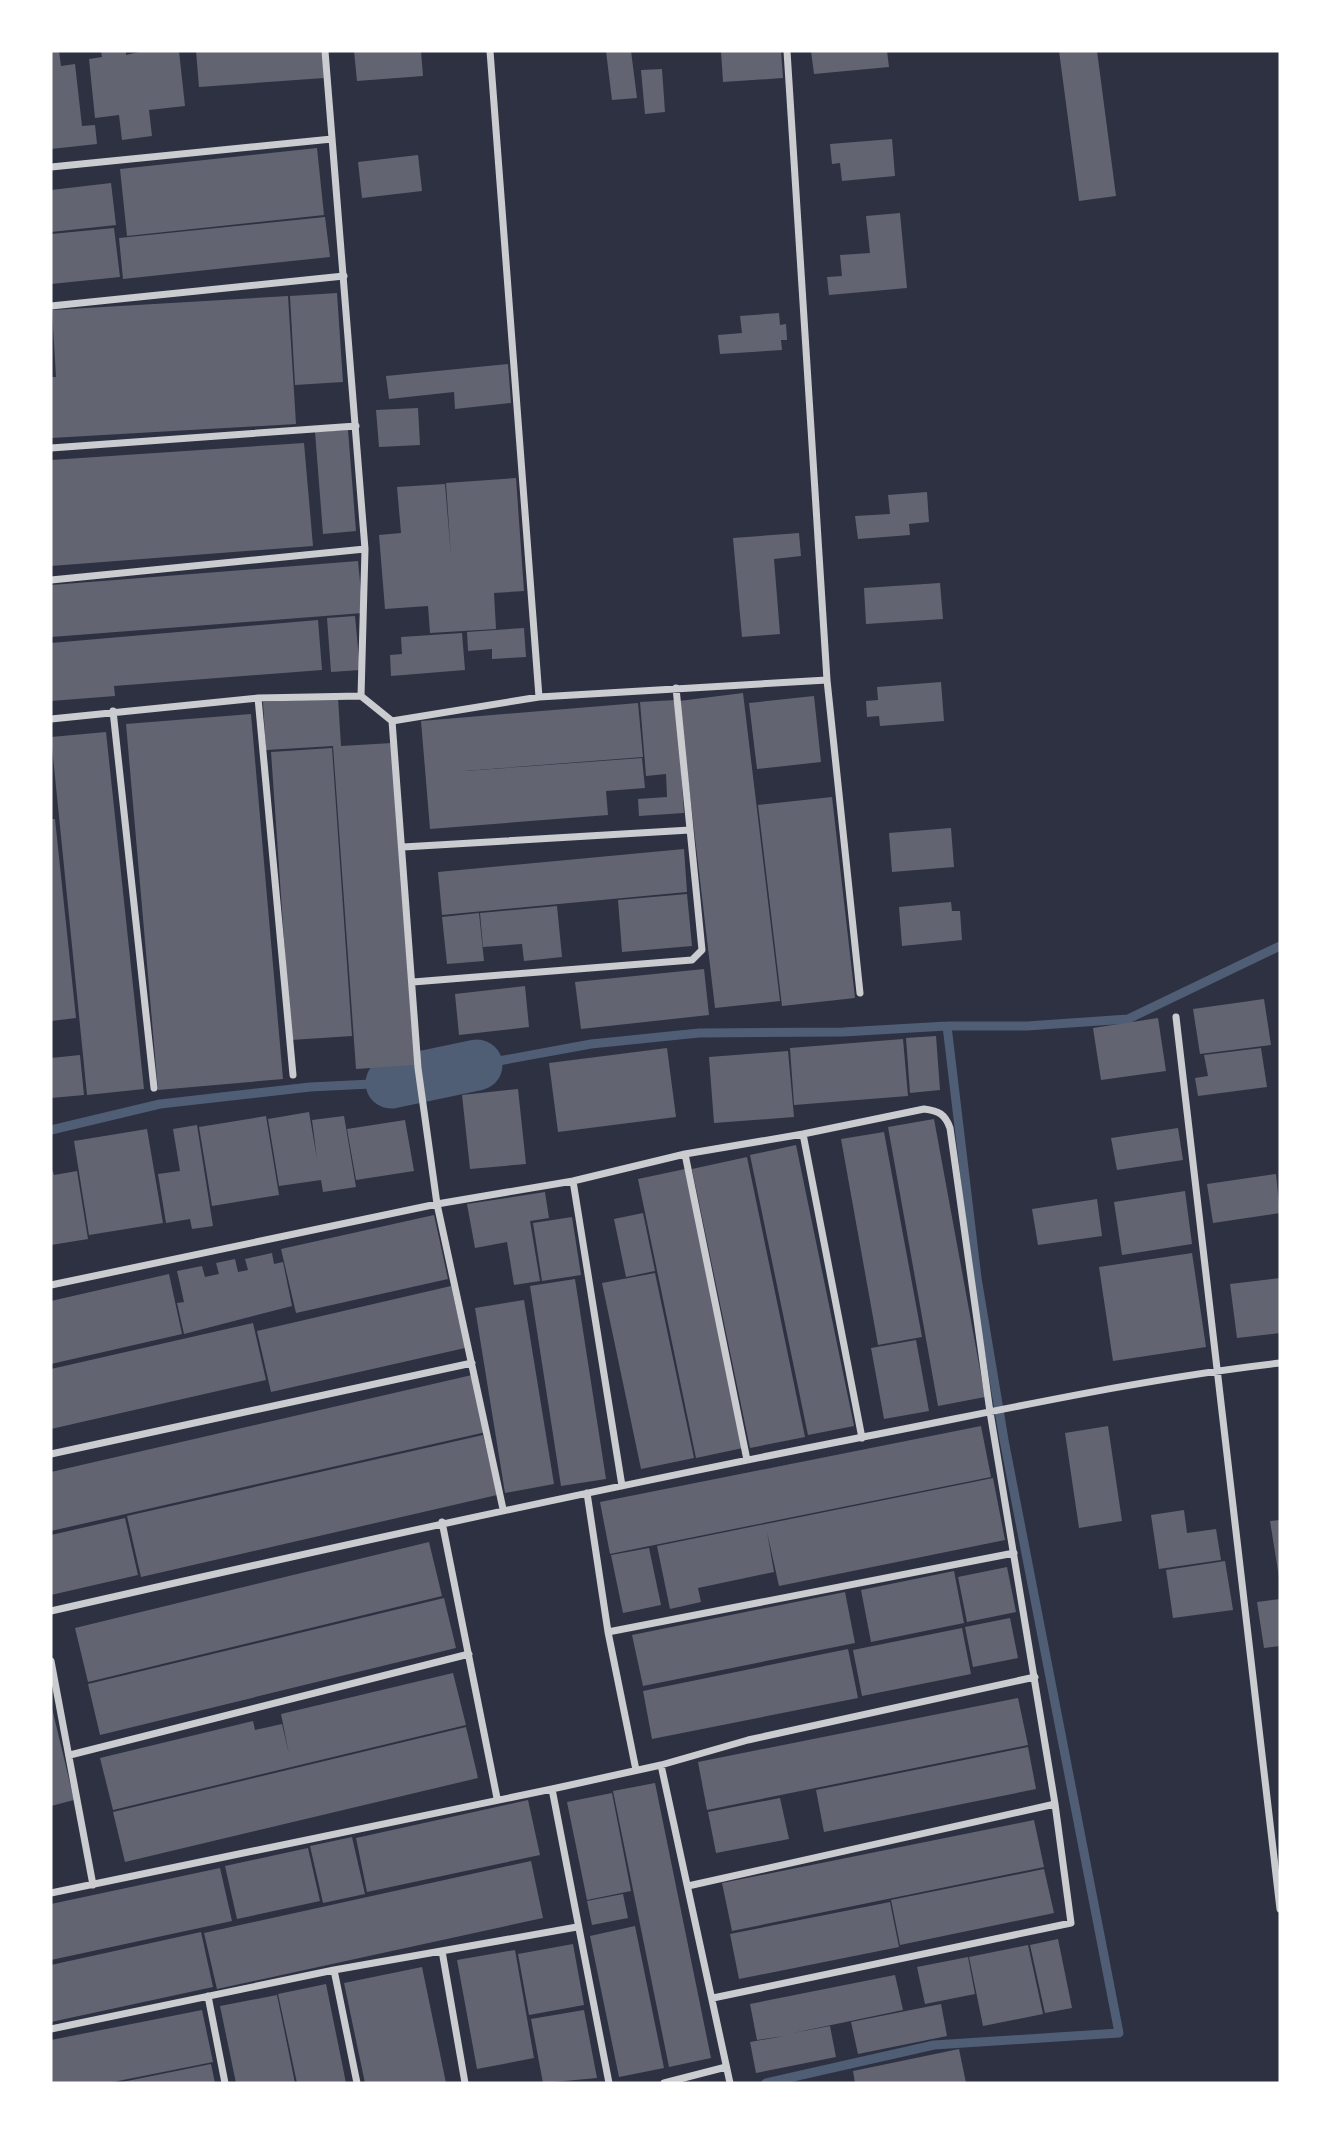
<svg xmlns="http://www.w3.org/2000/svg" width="1331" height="2134" font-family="'Sofia Sans Condensed',sans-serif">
<rect width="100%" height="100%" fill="#2d3142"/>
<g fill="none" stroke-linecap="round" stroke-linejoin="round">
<path stroke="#4f5d75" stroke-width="9" d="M477,1065L591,1044L699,1033L843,1032L947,1026
M51,1130L160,1104L310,1087L391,1083
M766,2083L934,2045L1119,2033L1004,1440L977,1278L947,1026H1027L1128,1019L1280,946"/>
<path stroke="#4f5d75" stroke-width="51" d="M391,1083L477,1065"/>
</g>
<path fill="#626471" d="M51,51H59L61,66L75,64L82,126L95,125L97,144L51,149Z
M101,51H126V55L143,51H179L185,106L149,110L152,136L122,140L119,115L95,118L89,59L102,57Z
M196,51H322L324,78L199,87Z
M354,51H421L423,76L357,81Z
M606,51H631L637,98L612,100Z
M721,51H781L783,78L723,82Z
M811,51H887L889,67L814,74Z
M1059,51H1097L1116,196L1079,201Z
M662,69L665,112L645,114L641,70Z
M892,139L895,176L842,181L840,163L832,164L830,144Z
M317,148L324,215L127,236L120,169Z
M418,155L422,191L362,198L358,162Z
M111,183L116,225L51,232V190Z
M900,213L907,288L829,295L827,277L842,276L840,255L870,253L866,216Z
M325,217L330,257L123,279L119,238Z
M114,228L120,277L51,284V234Z
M337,293L343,382L295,385L290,296Z
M288,296L296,424L51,438V377H56L52,310Z
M779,313L780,325L786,324L787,340H781L782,350L720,354L718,335L742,333L740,316Z
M508,364L511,403L455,409L454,392L389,399L386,376Z
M418,408L420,445L379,447L376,410Z
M348,430L356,531L323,534L315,432Z
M304,443L313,546L51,566V460Z
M516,478L524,591L494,593L496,629L430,633L428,606L385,609L379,535L401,533L397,487L445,484L451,556L446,483Z
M927,492L929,522L909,524L910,535L858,539L855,516L890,514L888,495Z
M799,533L801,556L774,559L780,634L742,637L733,538Z
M358,561L363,613L51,637V585Z
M940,583L943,619L866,624L864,588Z
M355,616L360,670L331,672L327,618Z
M318,620L322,670L114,686L115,696L51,701V643Z
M524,628L526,657L492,659V649L468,651L467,632Z
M462,633L465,670L391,676L390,655L402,654L401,637Z
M941,682L944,721L880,726L879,716L867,717L866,701L878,700L877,687Z
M743,693L780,1001L715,1008L679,701Z
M814,696L821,762L757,769L749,703Z
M338,698L341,746L392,743L415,1065L356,1069L333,746L266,750L263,702Z
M676,700L684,813L639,816L638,799L667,797L666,774L646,776L640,702Z
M638,703L643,757L464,771L642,758L645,788L606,791L608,815L430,829L421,721Z
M251,714L283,1079L158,1090L126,724Z
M106,732L144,1089L87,1095L51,737Z
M332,748L352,1036L291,1040L271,752Z
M832,797L855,998L782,1006L758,805Z
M51,819H55L76,1018L51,1021Z
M951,828L954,867L892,872L889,833Z
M684,849L687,892L442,915L438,872Z
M687,894L692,946L622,952L618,900Z
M951,902L952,911H960L962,940L902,946L899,907Z
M557,906L562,957L524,961L522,944L483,947L480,913Z
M479,913L484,961L447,964L442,917Z
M704,969L709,1015L581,1029L575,982Z
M525,986L529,1027L459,1035L455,994Z
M1264,999L1271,1045L1200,1054L1193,1009Z
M1158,1018L1166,1071L1101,1080L1093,1028Z
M936,1036L940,1090L910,1093L906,1038Z
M903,1039L908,1096L794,1105L790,1048Z
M667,1048L676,1117L558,1132L549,1063Z
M1261,1048L1267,1087L1198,1096L1195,1078L1208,1076L1204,1055Z
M788,1051L794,1117L714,1123L709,1057Z
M80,1055L84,1095L51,1098V1058Z
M518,1089L526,1164L470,1169L462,1095Z
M309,1112L317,1159L312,1120L344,1116L356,1187L323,1192L321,1180L279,1186L268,1119Z
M266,1116L279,1195L212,1206L199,1127Z
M934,1119L985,1397L938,1406L888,1127Z
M405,1120L414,1171L356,1180L347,1129Z
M197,1125L213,1226L192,1229L190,1219L166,1223L158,1174L180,1171L173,1129Z
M1178,1128L1183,1160L1117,1170L1111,1138Z
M147,1129L163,1223L89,1235L74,1141Z
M884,1132L922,1337L878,1345L841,1139Z
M796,1145L854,1426L808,1435L750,1155Z
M747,1157L805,1437L750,1448L692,1169Z
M51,1166L54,1175L77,1171L88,1239L51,1245Z
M685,1169L743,1448L696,1458L638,1179Z
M1276,1174L1280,1213L1213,1223L1207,1184Z
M1185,1191L1192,1244L1122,1255L1114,1202Z
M545,1192L549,1218L530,1221L540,1281L514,1285L507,1242L475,1248L467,1204Z
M1097,1199L1102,1236L1038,1245L1032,1209Z
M643,1213L655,1271L626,1277L614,1219Z
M434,1215L448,1279L296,1313L281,1249Z
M572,1217L581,1275L542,1281L533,1223Z
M272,1253L274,1264L283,1262L292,1306L184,1334L177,1303L184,1302L177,1271L202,1266L205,1277L219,1274L216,1263L235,1259L238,1272L248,1270L245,1259Z
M1192,1253L1206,1347L1113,1361L1099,1267Z
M655,1273L694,1458L641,1469L602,1283Z
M169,1274L182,1334L51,1364V1301Z
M1280,1278V1333L1237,1338L1230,1284Z
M575,1279L606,1479L561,1486L530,1286Z
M451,1286L465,1348L271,1392L257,1331Z
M524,1300L554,1484L505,1493L475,1308Z
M253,1323L266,1380L51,1429V1369Z
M916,1340L929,1411L884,1419L871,1348Z
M472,1375L486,1432L51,1531V1472Z
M981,1426L991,1477L610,1554L600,1502Z
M1108,1426L1122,1521L1079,1528L1065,1433Z
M483,1435L497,1495L141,1577L127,1516Z
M993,1478L1005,1540L779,1586L767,1532L774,1572L698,1588L701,1602L670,1609L657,1546Z
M1184,1510L1187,1533L1216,1529L1221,1560L1159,1569L1151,1515Z
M125,1518L138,1575L51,1595V1535Z
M1280,1520V1577H1279L1270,1521Z
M429,1542L442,1596L88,1682L75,1628Z
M649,1548L661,1605L623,1613L611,1555Z
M1225,1561L1233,1610L1173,1618L1166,1570Z
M1007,1567L1016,1612L967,1622L958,1577Z
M954,1571L964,1623L871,1642L861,1590Z
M845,1592L855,1643L643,1686L632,1635Z
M444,1598L456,1648L100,1735L88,1684Z
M1280,1599V1646L1264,1648L1257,1602Z
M1010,1618L1018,1658L973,1667L965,1627Z
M962,1628L971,1674L862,1696L853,1650Z
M848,1649L858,1698L652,1739L643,1691Z
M453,1673L466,1725L113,1810L100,1758L253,1721L255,1730L282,1724L289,1754L281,1714Z
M1018,1698L1028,1745L707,1810L698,1762Z
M51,1704L74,1800L51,1806Z
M466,1727L478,1778L125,1862L113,1812Z
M1028,1747L1036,1789L824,1832L816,1790Z
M655,1783L711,2058L669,2067L613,1791Z
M612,1793L631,1891L587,1900L567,1802Z
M780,1798L789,1839L716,1853L708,1812Z
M528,1800L540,1855L367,1892L356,1838Z
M1034,1820L1044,1867L732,1931L722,1883Z
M352,1837L365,1894L323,1903L310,1846Z
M308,1848L320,1901L237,1919L225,1866Z
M531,1861L543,1918L217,1989L204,1933Z
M220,1868L232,1921L51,1960V1904Z
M1044,1869L1054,1913L900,1945L891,1900Z
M623,1894L628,1918L592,1925L587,1901Z
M890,1902L899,1947L739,1979L730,1934Z
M635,1926L664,2068L619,2077L590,1936Z
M201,1932L213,1987L51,2022V1965Z
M1058,1939L1072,2008L1045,2013L1030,1945Z
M573,1944L584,2005L529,2015L518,1954Z
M1028,1945L1043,2014L983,2026L969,1957Z
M515,1950L534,2058L477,2069L457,1960Z
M968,1957L975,1994L925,2004L917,1967Z
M422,1967L446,2083H365L344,1983Z
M895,1975L903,2010L793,2033L830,2026L836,2057L756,2073L750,2042L784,2036L757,2040L750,2004Z
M326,1984L346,2083H297L278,1994Z
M277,1995L295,2083H236L220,2006Z
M941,2004L947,2036L858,2054L851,2022Z
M202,2010L213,2062L108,2083H51V2040Z
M584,2010L597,2078L543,2083L531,2019Z
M959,2049L966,2083H855L853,2071Z
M211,2064L215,2083H122V2082Z"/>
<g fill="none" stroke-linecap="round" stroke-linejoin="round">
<path stroke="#caccd0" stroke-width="7" d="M325,51L365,549L361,696L392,721L418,1068L437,1204L503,1509
M490,51L539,697
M787,51L827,680L860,993
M51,167L332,139
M51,306L344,276
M51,448L356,426
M51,580L365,549
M258,698L293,1075
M113,711L154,1088
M51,719L258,698L361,696
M392,721L539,697L827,680
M403,847L690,830
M413,982L692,960L702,950L676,688
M1176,1017L1280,1909
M803,1134L862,1438
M685,1154L747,1460
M573,1181L622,1486
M51,1285L437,1204L573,1181L685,1154L803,1134L924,1109C939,1111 945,1114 950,1128L990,1412L1055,1804L1071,1923L713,1998
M51,1454L472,1363
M587,1493L608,1632L636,1770
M442,1522L497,1798
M51,1611C319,1550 588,1491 858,1438C998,1411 1139,1379 1280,1363
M608,1632L1014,1553
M51,1661L93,1885
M70,1755L469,1654
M661,1765L730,2083
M552,1789L609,2083
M688,1886L1055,1804
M51,1893L552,1789L661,1765L748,1740L1035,1677
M442,1951L465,2083
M334,1970L357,2083
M208,1996L225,2083
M51,2029L334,1970L577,1927
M664,2083L726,2067"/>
</g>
<rect width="1331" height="2134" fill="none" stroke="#ffffff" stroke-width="105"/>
</svg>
